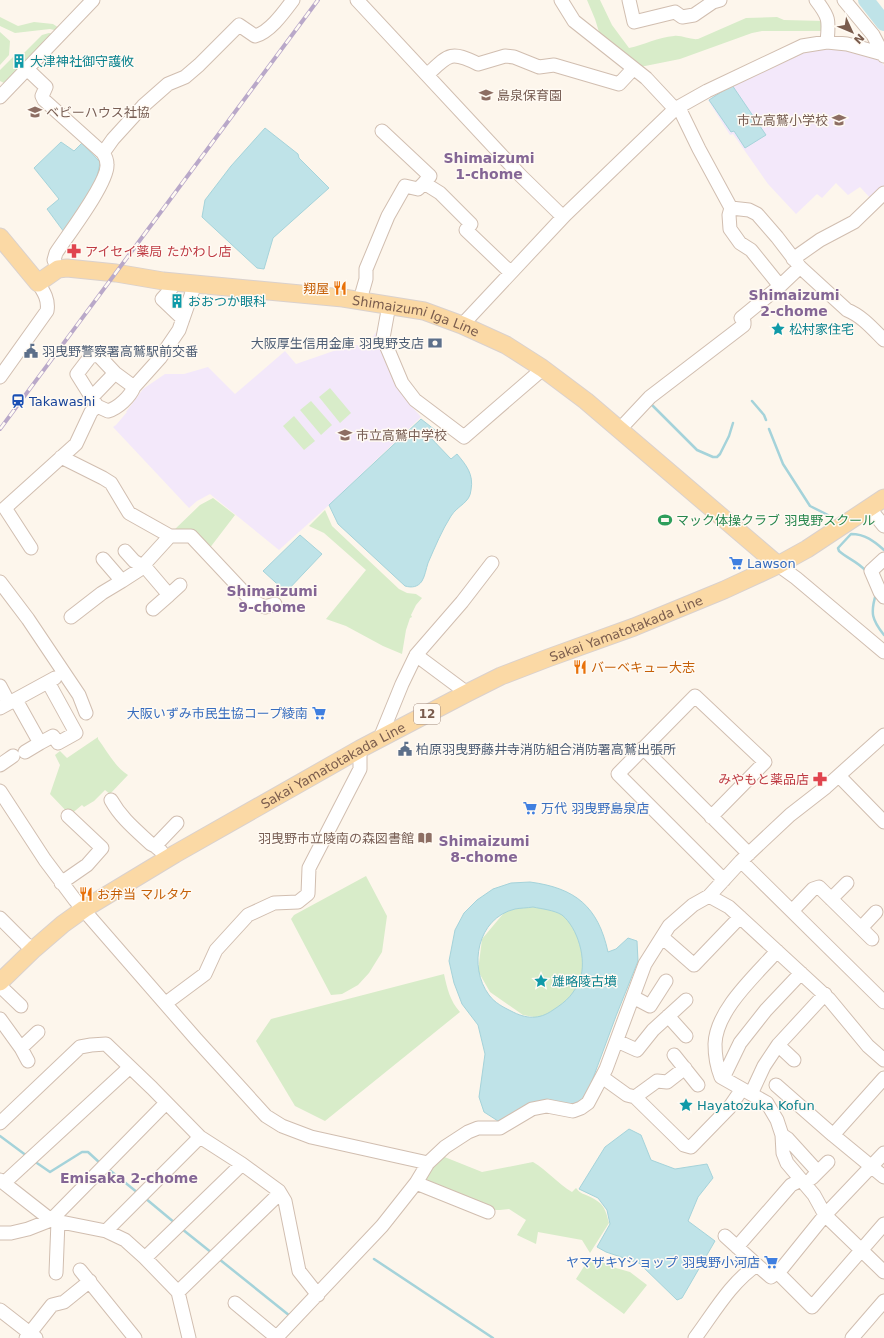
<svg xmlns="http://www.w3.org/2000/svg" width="884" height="1338" font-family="'DejaVu Sans','Noto Sans JP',sans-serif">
<rect width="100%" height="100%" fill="#fdf6ec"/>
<path fill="#f3e8fa" d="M845,47L879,57L884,66V191L873,201L860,187L848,195L836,183L822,198L817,194L796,214L768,184L733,134L730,135L708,100L729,86L805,49Z
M377,331L407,401L421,417L329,505L279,550L210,494L197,501L189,508L113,427L116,425L127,412H126L143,389L165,374H184L208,367L235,394L285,351L296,364L348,346L359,345L372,338Z"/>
<path fill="#d8ecc9" d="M587,0H600L612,25L629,48C644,45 658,37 674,36C682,35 690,40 698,39L746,18L777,17L784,20L824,21L823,31H762L752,33L680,59L640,67L599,32L595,19Z
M0,17L18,26L34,22L53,24L59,28L58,31L50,29L15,33L0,26Z
M0,32L10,41L9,55L0,65Z
M49,33L54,34V37L4,83L0,81V70L15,55L21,56L42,35Z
M330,388L351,413L340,423L319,397Z
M311,401L332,425L321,435L300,410Z
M294,416L315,441L304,450L283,426Z
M213,498L235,515L209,549L172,532L200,505Z
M325,510L332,526L399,589L407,593L416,594L422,598L416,605L411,615L412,617L410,618L406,630L402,654L383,646L346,626L326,619L366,570L324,533L309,526Z
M98,737V739C107,751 115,767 128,775L110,794L105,790L94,801L84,807L82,805L70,815L50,794L60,765L55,755L60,751L67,758Z
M366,876L387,916L382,952L369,973L358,985L342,994L331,995L291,919L294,915Z
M545,905L570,917L589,967L578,997L544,1019L523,1015L490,992L478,971L482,939L508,908Z
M444,974C447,988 450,1001 460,1012L325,1121L295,1106L256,1041L271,1019Z
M442,1156L482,1172L533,1162C547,1170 558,1184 572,1192L576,1188C579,1192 581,1193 586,1195C602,1202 605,1206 609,1223L590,1253L582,1240L538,1232L536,1244L517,1235L526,1220L509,1209L500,1210H489L422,1183Z
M590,1257L616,1268L630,1272L647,1285L624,1314L576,1279Z"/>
<path fill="#bfe3e8" stroke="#a5d3da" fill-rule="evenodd" d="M732,85L766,135L745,148L734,131L731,132L709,100Z
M265,128L298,154L299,158L329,188L273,238L264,269L257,268L202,217L205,200L231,166Z
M61,142L74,151L82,143L100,162C97,188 79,211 64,232L47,209L59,199L34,168Z
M421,419L435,430L429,436L451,459L457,454C466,465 474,474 471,490C470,503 458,505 451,516C442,530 435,547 428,563C426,569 425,576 422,581C418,587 412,588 405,586L338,524L329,505Z
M300,535L322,554L286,592L263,571Z
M530,882C575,888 598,906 608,952L616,949L628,938L637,941L638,961L616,1016L589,1089L582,1100L571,1106L521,1110L498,1121L484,1112L479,1097L485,1054L478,1025L462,1004L454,983L449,961L455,930L464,913L477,900L493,889L511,883ZM533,907C542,909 554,910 562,915C578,928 587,960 580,979C574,994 567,1001 553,1010C539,1020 526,1019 511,1011C503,1007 495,1003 489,995C468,967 477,918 515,909C520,908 527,908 533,907Z
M629,1129L641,1135L651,1160L675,1169L707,1164L713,1178L698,1197L688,1221L715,1241L682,1298L677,1300L639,1263L606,1252L597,1247L610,1224L607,1210L598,1198L579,1189L605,1147Z"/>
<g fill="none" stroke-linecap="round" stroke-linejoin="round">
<path stroke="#a5d3da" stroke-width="2.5" d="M752,401L764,415L766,420
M651,404L697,450L713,457H717L720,454L729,436L733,423
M769,429L783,464L810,506L828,515L832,519
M866,571C857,561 848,559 839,551L838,548L851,534C865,534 874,541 884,550
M876,594C870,613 872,620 884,635
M0,1136L27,1156
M34,1161L50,1172L82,1152H88L100,1163
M107,1168L138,1193
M145,1198L175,1223
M182,1229L212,1253
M219,1259L290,1316
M374,1259L493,1338"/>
<path stroke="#bfe3e8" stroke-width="16" d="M866,0L884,23"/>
<defs>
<path id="minor" d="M357,0L521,176L560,214L565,215
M561,0L574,21L646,78L675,109L681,112L699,149L731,208L749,210L757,214L777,237L800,267L847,310C862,316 873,329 884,340
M629,0L634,22L675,12L682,17L694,15L713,2L720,0
M816,0C830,18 829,21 827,42
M844,0L873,35L883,54
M27,69L46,87L42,96L44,100L103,153C106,157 107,161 107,165C108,183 67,236 56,253L54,260L58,269
M427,75C448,55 450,50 478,64L505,56L514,57L539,67L554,65L619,84L633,69
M0,97L93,0
M382,131L430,176L424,183L440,193L471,224L466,230L510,272
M103,153L113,139L143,106L168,84L185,77L199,65L239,25L255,36C270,32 284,12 293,0
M793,259L820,240L854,222L884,193
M172,282L171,289L162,299L183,319
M780,286L800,267
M360,300L366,279V269L388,216L405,186L418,189L424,183
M389,305L383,338L402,383L415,400L464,437L538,373L542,368
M462,325L565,215L675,109L707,91L802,46L827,42L847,44L883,54L884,56
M0,377L47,311C49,300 44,292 38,283
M134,387L115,373L100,357L96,355L90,357L77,374L97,406L108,411C118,408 130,397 134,387L160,358L179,330L195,284
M92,397L115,373
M620,429L650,397L744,325V322L741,318L780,286L751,250L740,243L730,229L729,215L731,208
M61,457L103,478L111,483L129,513L170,536H191L252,601L265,607L275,604
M870,509L884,526
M31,548L5,508L76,444L91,412L97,406
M125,551L134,561L146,568L169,595L153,609
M103,559L122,581L139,570L170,536
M884,559L871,571L880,592L884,597
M778,565L796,578L884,652
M0,582L28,619L79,695L86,713
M169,595L180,585
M71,617L102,593L122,581
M416,655L467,693
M0,686L9,703
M16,700L40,743L53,736L58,743L76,733L48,682
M0,708L55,678
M380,738L402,684L416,655L462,602L492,563
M643,748L749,854
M25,752L40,743
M0,765L13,756
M839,776L884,822
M0,791L45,860L75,900L196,1039L266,1116L282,1126L311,1137L428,1163
M111,800C121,818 136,830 151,844L155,846
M711,817L765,762L695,696L618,774L724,880
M161,851L155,846L177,823
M741,861L884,1002
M61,883L87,865L102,848L68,816
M709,896L729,907L829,999L868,1046L884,1060
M831,899L847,883
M792,911L813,889L819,887L872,939
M0,918L26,944L34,949
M861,928L876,912
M662,937L694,965L740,917
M777,951C756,975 716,1010 715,1044C715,1055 717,1067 721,1077L767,1103L777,1120L782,1135L783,1153L787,1163L814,1195L825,1215L884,1272
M0,986L21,1006
M633,997L650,1006L666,981
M166,1003L205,974L216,950L248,915L274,903L298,902L308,894L309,868L360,769V749
M668,1016L686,1036
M0,1019L21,1048L28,1061
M617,1041L637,1050L653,1030L686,1000
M778,1045L794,1060
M21,1048L38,1032
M674,1055L698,1085
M602,1077L627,1095L635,1097L684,1145L691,1147L729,1108L742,1089
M723,1078L740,1043L766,1010L801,973
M776,1085L833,1135L884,1177
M751,1094L764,1066L778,1045L825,994
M635,1097L657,1081L667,1082L685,1068
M0,1123L80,1047L91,1045L106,1044L152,1088L200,1137L242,1164L279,1191L285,1201L299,1271L318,1295
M782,1135L788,1139L818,1172
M833,1135L884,1078
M812,1178L828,1162
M0,1180L51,1220L166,1103
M4,1183L130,1067
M416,1183L488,1212
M106,1231L200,1137
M0,1233H11L28,1229L51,1220L106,1231L125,1240L145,1258L178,1292L189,1338
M725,1236L757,1265
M737,1247L791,1185L801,1180
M145,1258L242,1164
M80,1270L135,1338
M777,1272L812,1307L884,1224
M56,1273L58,1221
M178,1292L280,1193
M235,1303L276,1337
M0,1310L36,1338
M26,1338L52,1305L64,1302L90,1281
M276,1338L382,1226L416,1183L428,1163L445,1147L468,1132L478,1128H500L532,1109L547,1106L573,1111L581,1108L588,1103L606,1069L645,964L669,926L693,905L709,896L741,861L790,815L826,787L884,735
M695,1338C713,1314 731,1282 757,1265L771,1277L783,1267L825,1215L884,1153
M852,1338L884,1301"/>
<g id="major">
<path id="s1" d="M0,237L38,283L58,269L67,268L116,273L163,281L343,298L424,311L462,325L506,345L542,368L586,401L778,565"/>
<path id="s2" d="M0,982L34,949L63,924L84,909L175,854L360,749L467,693L501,676L548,658L634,627L724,590L778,565L807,549L884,498"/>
</g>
</defs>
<use href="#minor" stroke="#d1beb0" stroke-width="15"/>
<use href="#major" stroke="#dad1cd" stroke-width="19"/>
<use href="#minor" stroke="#fff" stroke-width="13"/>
<use href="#major" stroke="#fbd9a5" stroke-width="17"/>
<defs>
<path id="rail" d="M0,429L318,0"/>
</defs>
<use href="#rail" stroke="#b9a8c9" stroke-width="4"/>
<use href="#rail" stroke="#fffaf3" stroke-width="2.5" stroke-dasharray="8" stroke-linecap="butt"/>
</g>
<defs>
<symbol id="building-bare" viewBox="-9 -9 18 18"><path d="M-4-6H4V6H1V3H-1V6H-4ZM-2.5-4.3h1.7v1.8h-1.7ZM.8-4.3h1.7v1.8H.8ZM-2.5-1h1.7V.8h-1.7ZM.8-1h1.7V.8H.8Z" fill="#0f9aa8" stroke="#fffaf3" stroke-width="2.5" paint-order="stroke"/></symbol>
<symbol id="school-bare" viewBox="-9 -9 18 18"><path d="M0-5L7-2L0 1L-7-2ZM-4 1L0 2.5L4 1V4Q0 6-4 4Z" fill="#8d6e63" stroke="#fffaf3" stroke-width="2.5" paint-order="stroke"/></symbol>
<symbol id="pharmacy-bare" viewBox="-9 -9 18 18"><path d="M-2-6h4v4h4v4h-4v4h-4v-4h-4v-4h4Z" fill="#e0444e" stroke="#fffaf3" stroke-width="2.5" paint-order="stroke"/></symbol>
<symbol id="restaurant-bare" viewBox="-9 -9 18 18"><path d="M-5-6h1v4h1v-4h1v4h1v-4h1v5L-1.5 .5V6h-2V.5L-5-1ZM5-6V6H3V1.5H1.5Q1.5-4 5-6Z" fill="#e8710a" stroke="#fffaf3" stroke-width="2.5" paint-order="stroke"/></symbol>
<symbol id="sight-bare" viewBox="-9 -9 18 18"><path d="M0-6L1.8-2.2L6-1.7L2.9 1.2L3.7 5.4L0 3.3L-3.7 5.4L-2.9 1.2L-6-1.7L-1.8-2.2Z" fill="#0f9aa8" stroke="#fffaf3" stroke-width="2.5" paint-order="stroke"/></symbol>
<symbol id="bank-bare" viewBox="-9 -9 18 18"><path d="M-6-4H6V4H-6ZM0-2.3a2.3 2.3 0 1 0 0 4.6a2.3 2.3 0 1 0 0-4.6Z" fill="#5c6f8a" stroke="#fffaf3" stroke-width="2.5" paint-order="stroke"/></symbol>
<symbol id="civic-bare" viewBox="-9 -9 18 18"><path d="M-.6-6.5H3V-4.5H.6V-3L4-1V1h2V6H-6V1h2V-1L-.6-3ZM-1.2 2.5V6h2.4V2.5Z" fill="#5c6f8a" stroke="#fffaf3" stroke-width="2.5" paint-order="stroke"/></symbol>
<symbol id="station-bare" viewBox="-9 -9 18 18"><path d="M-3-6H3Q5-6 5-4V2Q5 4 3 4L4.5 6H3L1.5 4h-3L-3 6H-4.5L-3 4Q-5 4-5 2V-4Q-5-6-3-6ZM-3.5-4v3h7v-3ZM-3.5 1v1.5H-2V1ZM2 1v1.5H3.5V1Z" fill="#1a4fb4" stroke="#fffaf3" stroke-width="2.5" paint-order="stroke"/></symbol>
<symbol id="stadium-bare" viewBox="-9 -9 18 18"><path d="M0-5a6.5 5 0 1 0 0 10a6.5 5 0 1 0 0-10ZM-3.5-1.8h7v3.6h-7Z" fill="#2e9e5b" stroke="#fffaf3" stroke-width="2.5" paint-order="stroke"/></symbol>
<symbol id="supermarket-bare" viewBox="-9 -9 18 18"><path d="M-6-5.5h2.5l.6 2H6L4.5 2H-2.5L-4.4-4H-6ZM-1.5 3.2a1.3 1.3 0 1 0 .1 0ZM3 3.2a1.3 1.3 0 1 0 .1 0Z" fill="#3f7fe0" stroke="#fffaf3" stroke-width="2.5" paint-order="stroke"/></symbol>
<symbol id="library-bare" viewBox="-9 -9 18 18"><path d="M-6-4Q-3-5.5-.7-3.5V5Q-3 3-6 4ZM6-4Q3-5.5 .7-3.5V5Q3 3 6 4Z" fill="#8d6e63" stroke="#fffaf3" stroke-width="2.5" paint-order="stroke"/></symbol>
</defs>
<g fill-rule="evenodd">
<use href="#building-bare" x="9" y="51" width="20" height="20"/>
<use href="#school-bare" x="476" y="85" width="20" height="20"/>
<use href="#school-bare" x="25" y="102" width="20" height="20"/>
<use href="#school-bare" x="829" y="110" width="20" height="20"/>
<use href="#pharmacy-bare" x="64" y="241" width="20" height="20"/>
<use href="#restaurant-bare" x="330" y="278" width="20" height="20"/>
<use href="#building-bare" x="167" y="291" width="20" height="20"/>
<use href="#sight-bare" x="768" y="319" width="20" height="20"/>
<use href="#bank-bare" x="425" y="333" width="20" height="20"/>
<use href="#civic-bare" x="21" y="341" width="20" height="20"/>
<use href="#station-bare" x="8" y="391" width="20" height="20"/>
<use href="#school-bare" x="335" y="425" width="20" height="20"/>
<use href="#stadium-bare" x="655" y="510" width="20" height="20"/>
<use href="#supermarket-bare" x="726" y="553" width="20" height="20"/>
<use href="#restaurant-bare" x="570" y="657" width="20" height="20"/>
<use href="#supermarket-bare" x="309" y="703" width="20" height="20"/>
<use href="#civic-bare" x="395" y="739" width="20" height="20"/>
<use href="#pharmacy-bare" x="810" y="769" width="20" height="20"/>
<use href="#supermarket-bare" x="520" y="798" width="20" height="20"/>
<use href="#library-bare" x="415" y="828" width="20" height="20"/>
<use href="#restaurant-bare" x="76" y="884" width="20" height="20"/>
<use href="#sight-bare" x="531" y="971" width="20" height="20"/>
<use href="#sight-bare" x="676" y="1095" width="20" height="20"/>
<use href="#supermarket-bare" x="761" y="1252" width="20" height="20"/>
</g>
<g text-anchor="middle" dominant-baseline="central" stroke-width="3" stroke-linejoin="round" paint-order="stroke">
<rect fill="#fffaf3" stroke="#a28b7f" stroke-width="1" x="414" y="704" width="26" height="20" rx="3"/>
<g font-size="12" font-weight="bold" fill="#7a5c4d">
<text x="427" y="714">12</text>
</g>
<g font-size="13" fill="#0d838f" stroke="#fffaf3" text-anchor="start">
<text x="30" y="61">大津神社御守護攸</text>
<text x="188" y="301">おおつか眼科</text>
<text x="789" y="329">松村家住宅</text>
<text x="552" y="981">雄略陵古墳</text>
<text x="697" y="1105">Hayatozuka Kofun</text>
</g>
<g font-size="13" fill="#785e54" stroke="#fffaf3" text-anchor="start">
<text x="497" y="95">島泉保育園</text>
<text x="46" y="112">ベビーハウス社協</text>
<text x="828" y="120" text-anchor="end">市立高鷲小学校</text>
<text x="356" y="435">市立高鷲中学校</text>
<text x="414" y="838" text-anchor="end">羽曳野市立陵南の森図書館</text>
</g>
<g font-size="13" fill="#be3a42" stroke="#fffaf3" text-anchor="start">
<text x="85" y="251">アイセイ薬局 たかわし店</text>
<text x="809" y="779" text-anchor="end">みやもと薬品店</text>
</g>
<g font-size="13" fill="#c56008" stroke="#fffaf3" text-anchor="start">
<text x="329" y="288" text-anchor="end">翔屋</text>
<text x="591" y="667">バーベキュー大志</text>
<text x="97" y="894">お弁当 マルタケ</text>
</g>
<g font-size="13" fill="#7a5c4d" stroke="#fffaf3">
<text stroke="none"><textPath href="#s1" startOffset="446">Shimaizumi Iga Line</textPath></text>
<text stroke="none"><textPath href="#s2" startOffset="723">Sakai Yamatotakada Line</textPath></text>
<text stroke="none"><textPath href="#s2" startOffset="399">Sakai Yamatotakada Line</textPath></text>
</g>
<g font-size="13" fill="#4e5e75" stroke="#fffaf3" text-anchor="start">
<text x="424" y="343" text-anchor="end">大阪厚生信用金庫 羽曳野支店</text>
<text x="42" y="351">羽曳野警察署高鷲駅前交番</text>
<text x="416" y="749">柏原羽曳野藤井寺消防組合消防署高鷲出張所</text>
</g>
<g font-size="13" fill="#164399" stroke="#fffaf3" text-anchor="start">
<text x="29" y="401">Takawashi</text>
</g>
<g font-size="13" fill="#27864d" stroke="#fffaf3" text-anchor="start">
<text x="676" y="520">マック体操クラブ 羽曳野スクール</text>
</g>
<g font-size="13" fill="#366cbe" stroke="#fffaf3" text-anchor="start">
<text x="747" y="563">Lawson</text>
<text x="308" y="713" text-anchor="end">大阪いずみ市民生協コープ綾南</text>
<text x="541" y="808">万代 羽曳野島泉店</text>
<text x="760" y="1262" text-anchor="end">ヤマザキYショップ 羽曳野小河店</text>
</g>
<g font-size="14" font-weight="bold" fill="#846695" stroke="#fffaf3">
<text x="489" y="158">Shimaizumi<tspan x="489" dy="16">1-chome</tspan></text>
<text x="794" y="295">Shimaizumi<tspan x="794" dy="16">2-chome</tspan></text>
<text x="272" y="591">Shimaizumi<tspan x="272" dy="16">9-chome</tspan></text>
<text x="484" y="841">Shimaizumi<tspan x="484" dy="16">8-chome</tspan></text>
<text x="129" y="1178">Emisaka 2-chome</text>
</g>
</g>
<g transform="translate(852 32) rotate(134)" stroke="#fffaf3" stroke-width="3" paint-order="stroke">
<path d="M0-3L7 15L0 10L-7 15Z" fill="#7a5c4d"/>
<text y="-6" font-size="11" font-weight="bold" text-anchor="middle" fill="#7a5c4d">N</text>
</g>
</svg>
